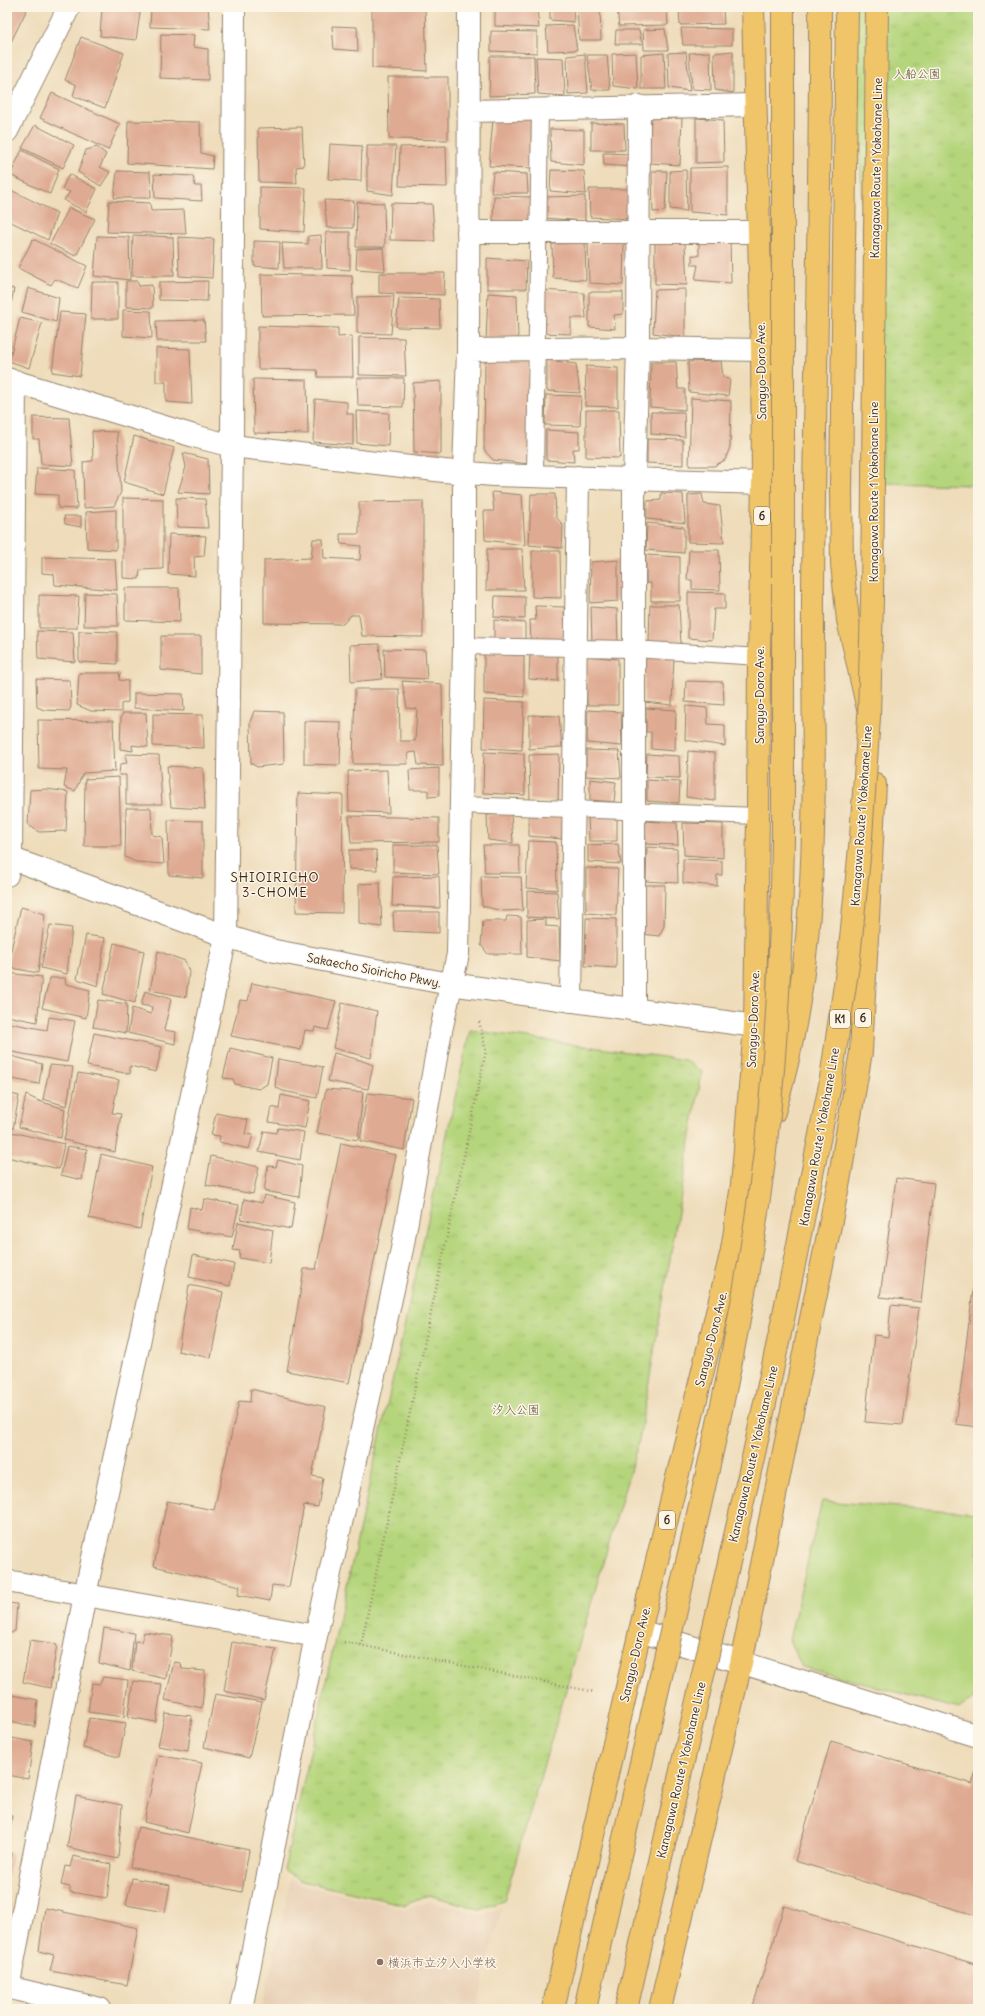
<svg xmlns="http://www.w3.org/2000/svg" width="985" height="2016" font-family="Delius,'Klee One',sans-serif">
<defs>
<pattern id="park-tufts" width="24" height="20" patternUnits="userSpaceOnUse"><rect width="24" height="20" fill="#b5d57c"/><path d="M3 7l-1-3M5 7V3M7 7l1-3M15 17l-1-3M17 17v-4M19 17l1-3" fill="none" stroke="#9db76b"/></pattern>
</defs>
<rect width="100%" height="100%" fill="#fcf5e5"/>
<filter id="ink" filterUnits="userSpaceOnUse"><feTurbulence type="fractalNoise" baseFrequency=".025" numOctaves="2"/><feDisplacementMap in="SourceGraphic" scale="8" xChannelSelector="R" yChannelSelector="G"/><feConvolveMatrix kernelMatrix="1 2 1 2 8 2 1 2 1" color-interpolation-filters="sRGB"/></filter>
<filter id="wash" filterUnits="userSpaceOnUse"><feTurbulence type="fractalNoise" baseFrequency=".012" numOctaves="4" result="noise"/><feDisplacementMap in="SourceGraphic" scale="16" xChannelSelector="R" yChannelSelector="G"/><feGaussianBlur stdDeviation="0.9" result="paint"/><feColorMatrix in="noise" values="0 0 0 0 0 0 0 0 0 0 0 0 0 0 0 0 0 1.4 0 .05"/><feComposite in="paint" operator="in"/></filter>
<g filter="url(#wash)">
<rect width="100%" height="100%" fill="#eedcba"/>
<path fill="#e8cfb5" d="M291,1878L302,1885L406,1909L431,1901L483,1915L502,1907L477,2009H262Z"/>
<path fill="#b5d57c" stroke="#78804d" d="M822,1501L978,1513V1682L973,1698L959,1709L802,1667L789,1640Z"/>
<path fill="url(#park-tufts)" stroke="#78804d" d="M854,7H978V485L873,483Z
M470,1030L685,1060L702,1072L639,1440L504,1901L480,1909L429,1895L405,1905L302,1881L284,1870Z"/>
<g id="blocks">
<path fill="#dfaa92" d="M7,7H28L7,50Z
M102,7H141L136,40L100,36Z
M151,7H208L210,29L150,27Z
M372,7H425L427,71L372,68Z
M495,7H537L539,28L495,26Z
M550,7H573L574,22L550,20Z
M577,7H600L601,40H579Z
M617,7H667L668,25L619,26Z
M679,9H723L724,24L680,25Z
M573,25L577,50L548,51L546,26Z
M332,26L357,27L358,51L334,49Z
M681,28L732,29V45H683Z
M665,29L668,50H644L643,30Z
M616,30H639L642,44H615Z
M491,31L537,32V53L491,51Z
M161,34L194,35L193,47L208,49V80L160,78Z
M81,37L124,53L105,108L73,96L76,85L65,80Z
M733,51V93L715,90L714,53Z
M686,52L690,91L669,88L668,53Z
M710,52L711,90L692,89L689,53Z
M636,53L638,89L613,86L612,54Z
M664,53L666,89H641V55Z
M585,54L588,93L568,94L567,56Z
M587,55H607L610,90H592Z
M490,56H534L535,94L489,96Z
M536,57L563,58L565,96L538,94Z
M388,77H448V140L389,139Z
M52,93L120,124L108,150L40,118Z
M533,117L532,168L489,166L493,119Z
M651,118H682L680,165L649,163Z
M696,118L723,120L724,162L696,163Z
M128,121L200,122L201,153L213,156L212,169L127,163Z
M591,123L624,124L625,150H591Z
M35,125L74,145L63,168L22,148Z
M302,127L304,166L296,167L297,183L259,182L258,128Z
M550,129L584,130V165L551,162Z
M330,144L362,146L361,181L328,179Z
M367,146H396L393,195L367,191Z
M446,146L447,187L399,186L400,147Z
M97,147L106,154L100,167L110,172L101,186L78,172L86,150Z
M22,150L59,169L50,194L10,175Z
M603,153L631,154L632,167L604,165Z
M728,167V215L690,212V168Z
M551,170L584,171L586,194L550,191Z
M686,170L687,211L670,209V171Z
M117,171L150,172L151,198H114Z
M652,171H667L665,211L653,212Z
M493,172L527,174L528,193H491Z
M69,174L97,189L86,212L64,200L70,192L62,189Z
M154,174L193,176L195,186H201L202,201L155,198Z
M260,187L306,188L304,232L260,229Z
M7,188L57,213L48,240L7,220Z
M589,189H630V219L590,217Z
M494,196L532,197L531,222L493,220Z
M585,196V221L544,218V197Z
M324,200L354,201L353,228H327Z
M109,201L150,203L151,211L184,210L186,234L107,232Z
M357,202L384,203L385,247H356Z
M391,203L432,204L435,241L390,240Z
M69,208L95,219L76,256L50,244Z
M326,232H350V270L327,268Z
M133,235L173,237L174,276H132Z
M321,235L322,268H284L282,243L308,244V236Z
M97,236L129,237L130,280L94,276Z
M178,237L214,239L212,278L179,276Z
M33,239L87,266L78,288L55,279L51,285L18,268Z
M699,239H730L731,283L695,280L698,265H692V255L699,256Z
M624,240L623,285L589,283L588,244Z
M254,241L280,242L279,268L254,266Z
M585,243L586,280L553,278L552,244Z
M655,243H685L687,285L655,284Z
M383,248L385,271L356,269L357,249Z
M487,258L527,261L526,289H487Z
M379,273H445L444,295L379,293Z
M261,274L352,276L354,315L262,316Z
M126,281H137L139,286L152,285L153,308L126,307Z
M208,281L207,301L159,300V282Z
M92,282H118V319H91Z
M7,287L14,289L8,319H7Z
M28,288L59,298L56,322L22,312Z
M685,289V337L653,333L655,290Z
M543,290L584,293L586,318H571V334L542,333Z
M589,292H623V314L614,315L615,329L589,327Z
M488,293L517,295L518,342L486,341Z
M394,296L391,334L357,333V297Z
M399,298L439,299L440,328L396,327Z
M123,310L151,311L152,338L123,336Z
M60,312L86,314L80,376L52,372Z
M20,318L42,323L29,368L9,361Z
M204,320L206,341H157L156,321Z
M258,326L338,328V337L352,336L353,377H318L317,370L258,369Z
M359,337L404,338L406,376L359,375Z
M156,348L190,349L192,404L166,402V382H156Z
M529,359L530,464L493,460L484,450L485,360Z
M547,360L576,364L580,393L547,391Z
M721,361L723,377L730,380L728,396L689,392L688,362Z
M651,362H676L678,389H685V410L650,407Z
M586,366L618,368V407L585,406Z
M357,378H404L403,407L358,406Z
M253,379L307,380L308,434L254,433Z
M441,381V454L414,452L413,383Z
M546,395L581,396L580,426L545,425Z
M691,398L731,401L730,447L725,460L714,466H689Z
M315,399L347,402V414H353V445L313,442Z
M586,410H619L620,458L586,457Z
M356,411L389,413L388,446L357,443Z
M651,412H684L685,437L651,434Z
M33,417L69,418L73,466L41,464L39,439H33Z
M546,430L579,432V449H573L574,462L546,460Z
M92,431L117,432L121,492L114,506L84,508L83,462L93,461Z
M134,436L174,448L163,494L124,482Z
M647,439L683,440V465L647,463Z
M183,453L208,459L209,494L178,492L186,467Z
M37,468L75,470L77,509L58,508V495L35,494Z
M492,492L522,495L525,545L485,540L484,511H494Z
M661,493L683,494L685,523L647,519V501L661,500Z
M531,494H555L556,517L563,525L562,548L529,545Z
M702,494L704,504L720,506L724,543L688,542V495Z
M123,498L163,499V569L140,570L139,579L123,578Z
M176,498L205,499L208,528L177,527Z
M423,501V637L362,636L359,615H351L343,624L264,623V560L311,558L313,539H323L324,558L360,560L361,546L341,544L340,534H359V502Z
M116,510V550L87,548L86,512Z
M64,516H81V527L65,524Z
M647,523L684,527V553L646,550Z
M169,534L206,536L204,556L194,557L195,576L168,574Z
M487,549H522L524,590H486Z
M689,550H719L720,590L692,589V580H687Z
M532,551H560L561,598L532,597Z
M646,555L680,557V601H651V583H646Z
M42,557L115,559L117,590L55,585L54,574L42,573Z
M618,560V601L590,603L591,562Z
M125,588H179L180,622L125,620Z
M688,592L725,593V609H714L712,640L688,638Z
M85,593L117,594L118,626H84Z
M39,595L79,596L77,628H39Z
M495,596L525,597V619L494,617Z
M650,605H679L681,645L649,642Z
M535,606L564,607L565,641H531L530,620H536Z
M591,607L617,609L618,644L592,642Z
M494,620L525,623V642L494,639Z
M37,631L73,632L75,662L38,659Z
M79,631L117,632V664L79,662Z
M161,636H201V674L161,670Z
M379,644L382,679L351,682L350,645Z
M384,649L425,650L427,679L385,677Z
M484,651L524,652V697L484,694Z
M530,653L558,655V681L529,679Z
M645,655L674,656L672,705L644,702Z
M586,656L618,659V705H587Z
M79,673H120L119,680L128,681V702L121,704V712L91,711L77,705Z
M36,679L70,680L71,707L69,711L44,710L37,707Z
M402,681L442,684L443,766L418,765L416,752L408,753L407,764H353L355,689H399L400,741H415L417,709L407,708Z
M686,681L723,682L724,705L685,702Z
M134,693L183,694L184,711L134,708Z
M484,700L524,702L522,750L483,748Z
M686,706L707,708L708,724L725,725V746L685,740Z
M646,708L676,710L675,751L651,749V732H646Z
M588,710L621,712L622,746L587,743Z
M254,711L283,712L284,764L257,767L251,763L250,722Z
M123,713H146L148,747L132,745L133,751L120,749L121,717Z
M153,714L203,715L204,748L153,746Z
M529,715L559,716L562,747L529,749Z
M38,720L113,721L115,771L83,773L75,791L64,787L67,770L39,769Z
M304,721L341,722L340,765L304,764Z
M586,750L619,751L621,778L586,776Z
M688,751L715,753V801L686,797Z
M484,752L524,754L525,795L483,793Z
M125,754L159,755L162,804H126V775H119L120,764L127,763Z
M559,754L558,802L530,800L529,755Z
M647,754L679,756L680,778L646,777Z
M167,766L203,768L205,809L171,807Z
M439,768V796L428,797V790H410L409,770Z
M387,770L389,813L349,811L348,771Z
M119,777L121,846H84L85,779Z
M590,779L616,782L614,802L590,800Z
M647,780L680,782L679,803L647,801Z
M47,789L68,792L66,831L39,832L28,825L30,790Z
M298,793L343,795L342,913L296,912Z
M126,808H151L152,835L162,837L164,864L136,862L125,857Z
M529,812L563,814L562,839L529,836Z
M511,814L513,843L488,840L487,815Z
M349,816L439,818V842L351,843Z
M588,816H617V841H589Z
M168,820L203,821V878L169,875Z
M645,821L677,823L678,845L646,844Z
M683,823L723,824V858L684,855Z
M528,841L556,842L557,890L526,888Z
M618,844L621,864L588,862V845Z
M393,845H437L439,874L393,872Z
M483,845H519L520,873H485Z
M647,847L677,849L678,883L646,881Z
M349,850H376L377,870L349,869Z
M683,859L722,861V875H717V886L683,883Z
M586,868L618,869L616,915L586,913Z
M439,876L440,908L392,906L393,877Z
M481,876L521,877L523,910L503,911L482,906Z
M380,883L382,927L359,924V884Z
M643,885H665L664,926L659,936L641,934Z
M527,891L557,892L559,919L527,917Z
M21,907L45,914L38,973L7,967Z
M393,912H439V933L394,931Z
M507,916L521,917L522,954H488L481,945L483,921H506Z
M586,918L616,919V968L585,966Z
M546,919V926L559,927L560,961L527,957V920Z
M50,925L72,928L67,974L41,968Z
M86,935L105,938L98,986L77,979Z
M114,943L144,951L135,1003L103,994Z
M158,951L185,961L189,972L186,997L150,990Z
M7,973L42,977L37,1022L7,1016Z
M50,978H65L66,984L90,990L86,1018L42,1008Z
M252,983L336,1001L328,1030L315,1027L314,1031L305,1030L301,1050L231,1036L240,1000L248,1001Z
M145,991L171,999L164,1030L176,1032L175,1044L128,1033L132,1008L151,1014L152,1007L141,1005Z
M98,1000L127,1004L126,1033L93,1027Z
M342,1003L377,1011L371,1058L333,1048Z
M49,1017L75,1021L67,1062L7,1051L9,1023L47,1030Z
M94,1033L162,1047L156,1072L130,1066V1074L87,1066Z
M230,1048L272,1058L267,1084L259,1089L235,1084L233,1079L223,1078Z
M334,1053L360,1060L373,1065L368,1089L328,1081Z
M7,1055L42,1064L39,1084L7,1078Z
M278,1059L323,1067L317,1098L283,1091L275,1087Z
M50,1065L73,1067L67,1106L43,1099Z
M78,1073L119,1080L112,1113L121,1114L115,1152L64,1140Z
M326,1089L363,1092L358,1140L317,1133Z
M7,1093L19,1096L13,1129L7,1128Z
M367,1093L412,1098L404,1150L360,1141Z
M26,1095L39,1101L65,1109L61,1138L19,1127Z
M281,1095L310,1101L305,1128L269,1122L272,1107L279,1109Z
M216,1113L248,1120L245,1134L253,1135L249,1149L219,1142L220,1136L211,1135Z
M278,1128L304,1132L300,1160L259,1152L264,1131L276,1133Z
M7,1131L64,1144L59,1169L7,1157Z
M341,1143L396,1155L349,1383L287,1371L304,1269H316Z
M67,1146L87,1149L82,1180L61,1175Z
M101,1154L152,1167L140,1229L89,1218Z
M211,1156L259,1167L253,1194L206,1185Z
M278,1160L302,1166L299,1197L264,1191L268,1166L276,1167Z
M896,1178L934,1183L921,1302L880,1297Z
M264,1195L295,1202L291,1229L241,1219L244,1199L262,1203Z
M204,1199L239,1205L232,1237L187,1229L190,1207L202,1210Z
M238,1222L273,1230L269,1263L239,1258L240,1251L233,1250Z
M193,1255L234,1264L230,1286L189,1277Z
M977,1259H978V1427L956,1424Z
M189,1285L223,1292L211,1358L178,1351Z
M891,1305L919,1308L903,1425L865,1422L874,1335L888,1337Z
M251,1389L326,1407L312,1476L323,1478L318,1507L304,1505L289,1587L272,1585L270,1601L238,1595L240,1586L154,1566L167,1501L214,1510L239,1401L250,1402Z
M7,1603L17,1604L15,1631L7,1635Z
M104,1628L134,1633L130,1671L99,1663Z
M144,1632L173,1636L166,1679L132,1671L135,1641L142,1642Z
M30,1640L57,1644L50,1688L23,1682Z
M232,1642L276,1649L264,1700L224,1691Z
M174,1662L181,1663L182,1669L205,1671L202,1708L165,1700Z
M103,1677L128,1680L124,1717L88,1712L92,1683L100,1684Z
M133,1681L162,1684L156,1722L128,1717Z
M7,1694L38,1700L35,1727L7,1720Z
M215,1694L262,1702L249,1758L204,1747Z
M165,1713L192,1716L188,1751L158,1746Z
M89,1718L126,1723L119,1757L83,1748Z
M7,1737L33,1742L28,1779L7,1775Z
M831,1741L972,1784L978,1764V1916L795,1861Z
M158,1755L202,1763L188,1833L144,1822Z
M76,1796L122,1805L118,1859L67,1847Z
M7,1815L12,1816L8,1847H7Z
M138,1827L249,1850L242,1892L130,1867Z
M7,1852L12,1853L8,1876H7Z
M73,1856L111,1864L107,1898L70,1892V1887L61,1885L65,1866L70,1867Z
M132,1878L170,1885L165,1912L126,1905Z
M784,1906L978,1965V2009H752Z
M45,1908L138,1928L127,1985L50,1971L54,1955L39,1951Z"/>
</g>
</g>
<g filter="url(#ink)">
<use href="#blocks" fill-opacity="0" stroke="#94836c" stroke-width="1"/>
<g fill="none" stroke-linecap="round" stroke-linejoin="round">
<defs>
<path id="service" d="M535,475L540,109
M464,646L634,649L759,657
M461,805L758,816"/>
<path id="minor" d="M469,111L755,105
M7,131L69,7
M468,232H757
M468,350L638,348L762,350
M7,379L194,436L232,446L444,471L494,475L763,483
M7,875L11,859L15,381
M571,1001L578,477
M634,1010V478L638,348L639,106
M7,1581L316,1636
M640,1631L978,1736
M7,1987L100,2009
M8,1988L85,1595
M241,2009L316,1636L402,1249L440,1035L458,954L464,646V472L468,350L469,7"/>
<path id="tertiary" d="M7,857L226,936L275,951L450,984L755,1026
M85,1595L226,936L232,446L234,7"/>
<path id="primary" d="M553,2009L640,1631L732,1250L742,1185L755,1026L758,816L759,657L763,483L762,350L753,7
M660,2009L741,1663L839,1181L861,1052L875,784"/>
<path id="motorway" d="M847,7L841,491L842,564L848,620L867,705
M774,1112C825,945 812,769 813,597C814,400 821,204 820,7
M732,1250L756,1171"/>
</defs>
<use href="#service" stroke="#94836c" stroke-width="18"/>
<use href="#minor" stroke="#94836c" stroke-width="24"/>
<use href="#tertiary" stroke="#94836c" stroke-width="24"/>
<use href="#primary" stroke="#94836c" stroke-width="24"/>
<use href="#motorway" stroke="#94836c" stroke-width="24"/>
<path stroke="#94836c" stroke-width="2.5" stroke-dasharray="1 3" stroke-linecap="butt" d="M344,1642L595,1692
M361,1645L486,1051L479,1021"/>
<use href="#service" stroke="#fff" stroke-width="16"/>
<use href="#minor" stroke="#fff" stroke-width="22"/>
<use href="#tertiary" stroke="#fff" stroke-width="22"/>
<use href="#primary" stroke="#f0c469" stroke-width="22"/>
<use href="#motorway" stroke="#f0c469" stroke-width="22"/>
<defs>
<path id="motorway-bridge" d="M585,2009C617,1867 650,1725 682,1584C712,1454 742,1323 760,1191C776,1074 781,957 783,839V7
M626,2009L753,1458L782,1324L830,1085L849,958L861,837L869,717L872,600L877,7"/>
</defs>
<use href="#motorway-bridge" stroke="#94836c" stroke-width="24" stroke-linecap="butt"/>
<use href="#motorway-bridge" stroke="#f0c469" stroke-width="22"/>
</g>
</g>
<circle fill="#8d6e63" stroke="#fcf5e5" stroke-width="1.5" cx="380" cy="1962" r="4"/>
<g text-anchor="middle" dominant-baseline="central" stroke-width="3" stroke-linejoin="round" paint-order="stroke">
<g fill="#fcf5e5" stroke="#75675a" stroke-width="1">
<rect x="754" y="507" width="16" height="18" rx="3"/>
<rect x="855" y="1009" width="16" height="18" rx="3"/>
<rect x="830" y="1010" width="20" height="18" rx="3"/>
<rect x="659" y="1511" width="16" height="18" rx="3"/>
</g>
<g font-size="11" font-weight="bold" fill="#3b2a1e">
<text x="762" y="516">6</text>
<text x="863" y="1018">6</text>
<text x="840" y="1019">K1</text>
<text x="667" y="1520">6</text>
</g>
<g font-size="12" fill="#5a5536" stroke="#fcf5e5">
<text x="917" y="73">入船公園</text>
<text x="516" y="1409">汐入公園</text>
</g>
<g font-size="12" fill="#3b2a1e" stroke="#fcf5e5">
<text transform="translate(876 168) rotate(-89)">Kanagawa Route 1 Yokohane Line</text>
<text transform="translate(761 371) rotate(-91)">Sangyo-Doro Ave.</text>
<text transform="translate(873 492) rotate(-90)">Kanagawa Route 1 Yokohane Line</text>
<text transform="translate(759 695) rotate(-90)">Sangyo-Doro Ave.</text>
<text transform="translate(861 816) rotate(-86)">Kanagawa Route 1 Yokohane Line</text>
<text transform="translate(374 970) rotate(11)">Sakaecho Sioiricho Pkwy.</text>
<text transform="translate(753 1019) rotate(-88)">Sangyo-Doro Ave.</text>
<text transform="translate(819 1137) rotate(-80)">Kanagawa Route 1 Yokohane Line</text>
<text transform="translate(711 1339) rotate(-76)">Sangyo-Doro Ave.</text>
<text transform="translate(753 1454) rotate(-77)">Kanagawa Route 1 Yokohane Line</text>
<text transform="translate(635 1654) rotate(-77)">Sangyo-Doro Ave.</text>
<text transform="translate(681 1770) rotate(-77)">Kanagawa Route 1 Yokohane Line</text>
</g>
<g font-size="12" fill="#785e54" stroke="#fcf5e5" text-anchor="start">
<text x="388" y="1962">横浜市立汐入小学校</text>
</g>
<g font-size="13" letter-spacing="1" fill="#3b2a1e" stroke="#fcf5e5">
<text x="275" y="877">SHIOIRICHO<tspan x="275" dy="15">3-CHOME</tspan></text>
</g>
</g>
<rect width="985" height="2016" fill="none" stroke="#fcf5e5" stroke-width="24"/>
</svg>
